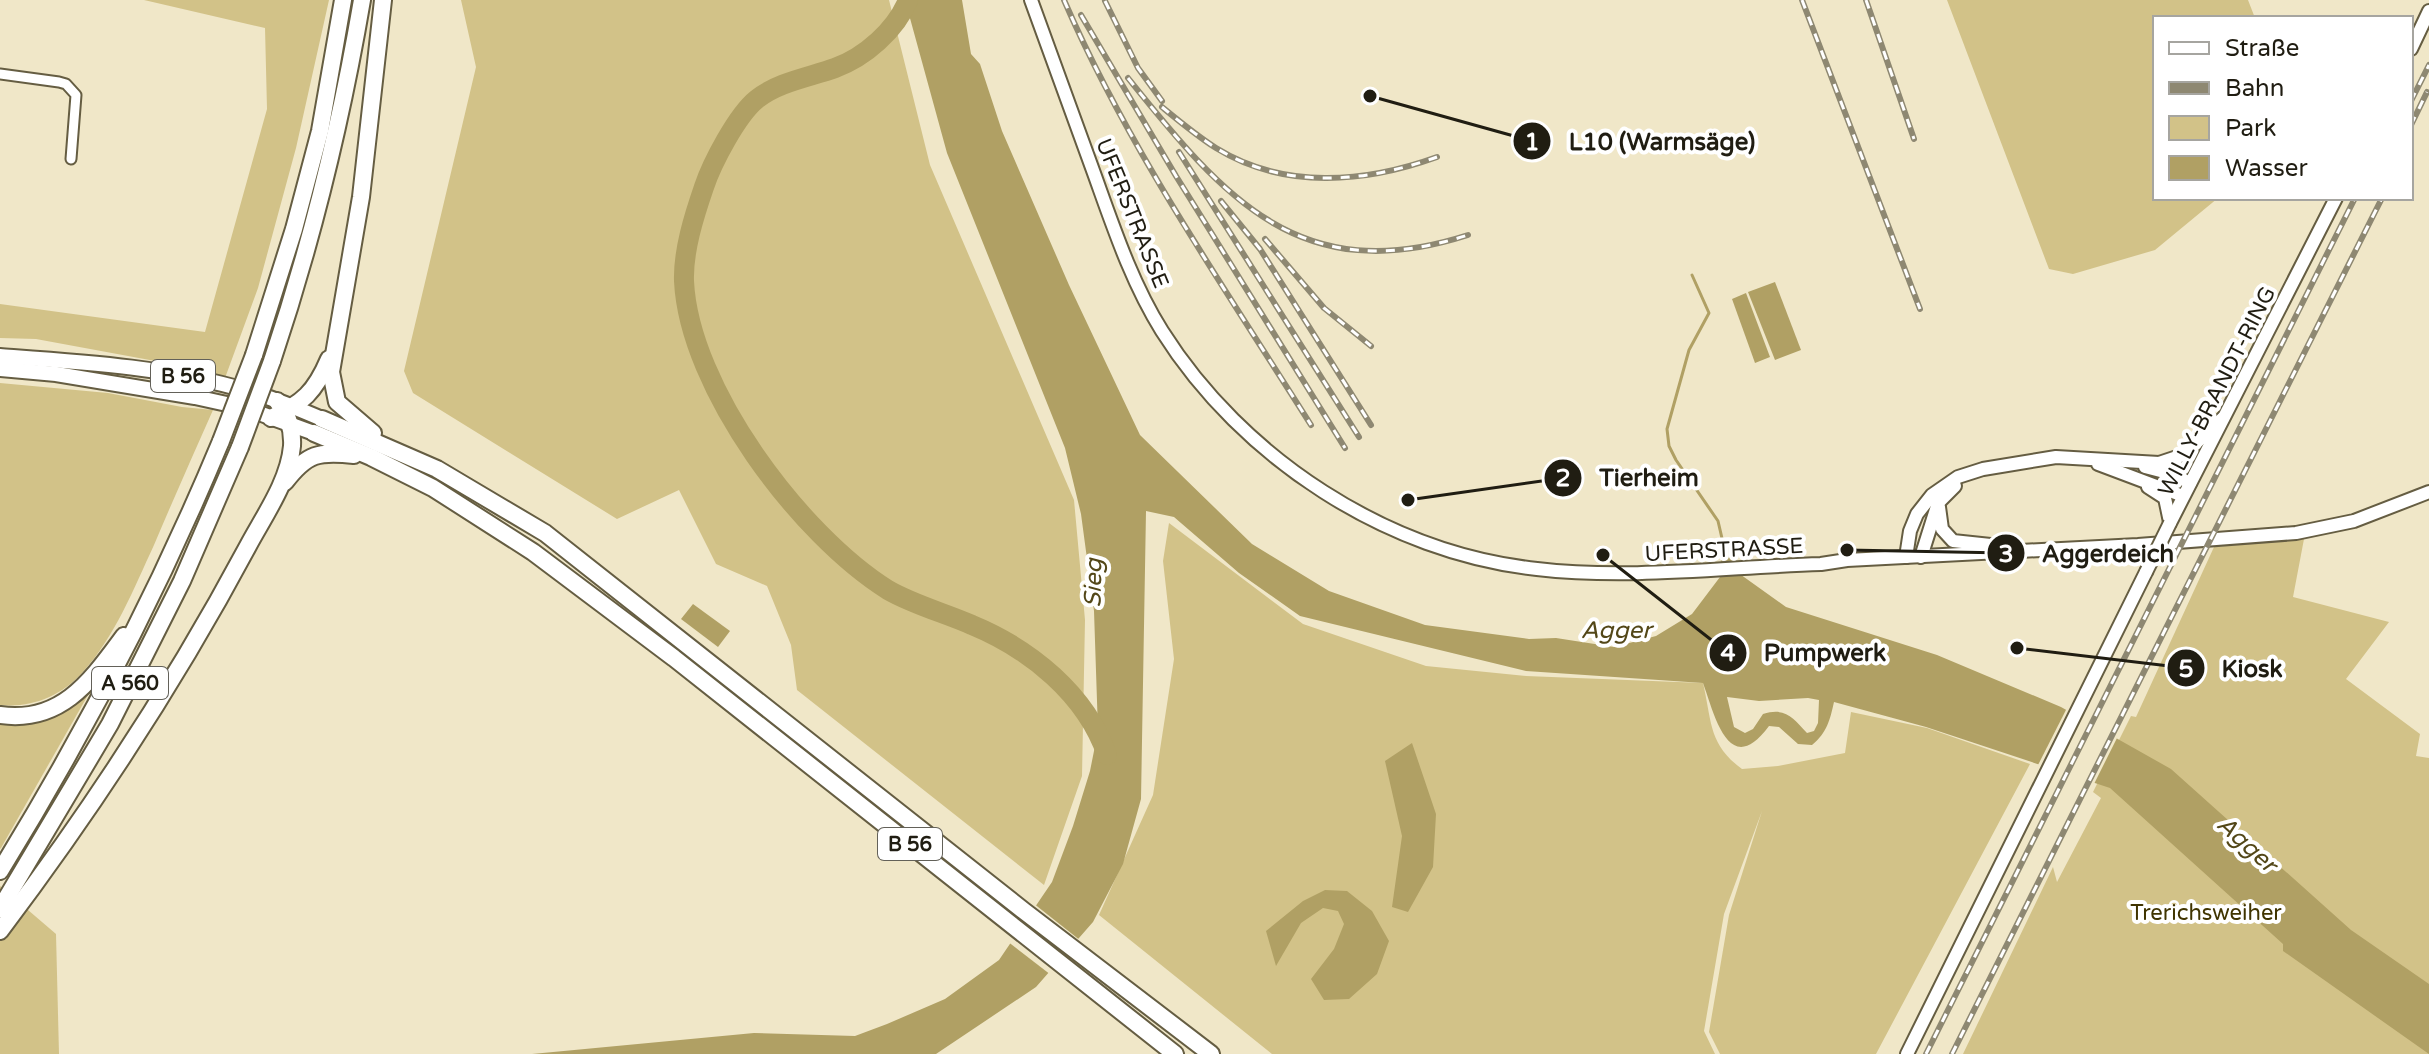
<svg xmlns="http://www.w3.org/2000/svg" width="2429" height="1054" font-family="'Varela Round',sans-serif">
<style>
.green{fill:#d2c288}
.water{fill:#b0a064;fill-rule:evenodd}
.pier{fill:#f0e7c8}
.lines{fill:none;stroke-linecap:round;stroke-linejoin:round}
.stream{stroke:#b0a064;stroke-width:3}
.river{stroke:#b0a064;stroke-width:20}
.street-casing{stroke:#655d42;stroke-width:13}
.secondary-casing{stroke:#655d42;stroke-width:16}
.primary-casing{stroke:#655d42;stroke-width:18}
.highway-casing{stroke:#655d42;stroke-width:20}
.street{stroke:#fff;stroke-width:9}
.secondary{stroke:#fff;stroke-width:12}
.primary{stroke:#fff;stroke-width:14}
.highway{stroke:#fff;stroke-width:16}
.rail-casing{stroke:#8e8872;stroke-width:6}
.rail{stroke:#fff;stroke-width:3;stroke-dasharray:9;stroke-linecap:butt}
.secondary-bridge-casing{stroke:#655d42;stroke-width:16;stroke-linecap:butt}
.highway-bridge-casing{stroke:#655d42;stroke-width:20;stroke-linecap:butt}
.secondary-bridge{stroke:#fff;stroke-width:12}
.highway-bridge{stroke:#fff;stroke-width:16}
.labels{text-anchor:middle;stroke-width:8;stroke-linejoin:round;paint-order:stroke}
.shield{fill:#fff;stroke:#636159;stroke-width:2}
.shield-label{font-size:20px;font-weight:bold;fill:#201d12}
.street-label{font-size:22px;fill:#201d12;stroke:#fff}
.park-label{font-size:22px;fill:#403400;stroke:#fff}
.water-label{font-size:24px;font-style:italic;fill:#534718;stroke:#fff}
.leader{fill:none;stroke:#201d12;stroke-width:3}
.callout-dot{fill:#201d12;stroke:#fff;stroke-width:3}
.mark-label{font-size:24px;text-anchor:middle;font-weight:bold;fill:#fff}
.callout-label{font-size:24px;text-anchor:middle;font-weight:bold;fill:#201d12;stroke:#fff;stroke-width:8;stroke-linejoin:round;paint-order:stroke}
</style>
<rect width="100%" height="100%" fill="#f0e7c8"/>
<g class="green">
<polygon points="144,0 329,0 296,148 258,288 225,378 166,363 36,339 0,338 0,304 205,332 267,109 265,28"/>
<polygon points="461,0 889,0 930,165 1074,500 1085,620 1082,776 1044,885 797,690 791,645 767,586 716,564 679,490 617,519 413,393 404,371 476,67"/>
<polygon points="1947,0 2248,0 2255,18 2155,18 2155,198 2218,198 2155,250 2073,274 2049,269"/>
<path d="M 0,383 L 108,393 L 182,407 L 213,410 C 193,455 173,500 154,545 C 134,588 115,637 82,673 C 61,696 32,708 0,705 Z"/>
<path d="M 1169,523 L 1303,624 L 1426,666 L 1526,676 L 1703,683 C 1712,721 1708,744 1742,769 L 1778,766 L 1845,753 L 1851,712 L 1927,728 L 2030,764 L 1876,1054 L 1720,1054 L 1709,1032 L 1729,915 L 1762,811 L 1724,914 L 1704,1031 L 1715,1054 L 1272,1054 L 1099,915 L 1153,795 L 1174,659 L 1163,561 Z"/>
<polygon points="2304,539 2293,597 2389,622 2346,679 2420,734 2416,756 2429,758 2429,1054 1963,1054 2053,867 2057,882 2101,798 2093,792 2131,716 2136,717 2214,547"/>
<polygon points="92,688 1,848 0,849 0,721"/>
<polygon points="0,886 56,934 59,1054 0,1054"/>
</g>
<g class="water">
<path d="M 905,0 L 962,0 L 971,54 L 980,64 L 1002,131 L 1069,285 L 1140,435 L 1252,544 L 1329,591 L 1425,625 L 1529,639 L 1556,638 L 1614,647 L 1656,636 L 1692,614 L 1720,577 L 1721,558 L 1732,556 L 1737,572 L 1786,607 L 1937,655 L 2061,707 L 2171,769 L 2351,930 L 2429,984 L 2429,1054 L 2283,951 L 2283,944 L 2110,788 L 1926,727 L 1834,702 C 1830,720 1827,733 1812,745 L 1798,744 L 1779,727 L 1769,726 C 1729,780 1715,716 1703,683 L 1526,671 L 1300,616 L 1239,573 L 1174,517 L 1146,511 L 1141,799 L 1123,864 L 1093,922 L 1036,987 L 936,1054 L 532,1054 L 754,1033 L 855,1036 L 887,1024 L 945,999 L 999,960 L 1052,882 L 1073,826 L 1090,771 L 1098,731 L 1094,611 L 1081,514 L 1065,448 L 947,153 ZM 1727,697 L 1759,701 L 1808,698 L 1819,700 L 1818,723 L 1814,731 L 1807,733 C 1793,718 1786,707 1763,714 L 1753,729 L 1745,733 L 1734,727 Z"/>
<polygon points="1775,282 1801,350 1775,360 1748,292"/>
<polygon points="1746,293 1770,357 1755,363 1732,299"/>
<polygon points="693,604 730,631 718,647 681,619"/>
<polygon points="1412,743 1436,814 1433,867 1408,912 1392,907 1402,836 1385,761"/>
<polygon points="1325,890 1347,891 1372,911 1389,941 1377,974 1349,999 1324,1000 1311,979 1334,949 1344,924 1338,911 1323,908 1301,923 1276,966 1266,931 1303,901"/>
</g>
<g class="pier">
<polygon points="2068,706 2118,736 2093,786 2037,767"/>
<polygon points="1033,903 1081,941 1051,975 1007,941"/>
</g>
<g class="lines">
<polyline class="stream" points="1692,275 1709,313 1689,350 1667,429 1669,446 1676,460 1718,521 1727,560"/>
<path class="river" d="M 908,0 C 896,30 865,57 835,68 C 810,77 778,82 757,99 C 737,115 712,163 704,187 C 694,216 683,251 684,281 C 689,388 800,535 888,590 C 914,605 945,613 972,625 C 1030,649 1086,694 1107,755"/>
<defs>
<polyline id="street" points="0,74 59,82 66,84 76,95 71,159"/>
<g id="secondary">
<path d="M 1031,0 C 1052,59 1074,117 1095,176 C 1114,229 1132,283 1162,331 C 1242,458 1387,553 1537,569 C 1631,580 1727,567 1821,564 L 1847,560 L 2138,545 L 2296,533 L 2354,521 L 2429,492"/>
<polyline points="2411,49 2429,11"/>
<polyline points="2098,464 2183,496"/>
<polyline points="2145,467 2172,474 2190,483"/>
<polyline points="2148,487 2165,498 2170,522"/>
<polyline points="1939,507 1942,529 1953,541 2000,546"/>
<polyline points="2170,523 2336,198"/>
<polyline points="1906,557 1910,531 1917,514 1932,495 1958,477 1983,469 2056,457 2159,463 2183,455 2223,418"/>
<polyline points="1921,557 1938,503 1955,486"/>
<polyline points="1907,1054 2146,572"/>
</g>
<g id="primary">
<path d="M 0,356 C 83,362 167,367 248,391 C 273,398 298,409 322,419"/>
<polyline points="0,369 56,374 195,397 245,408 314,433"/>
</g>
<g id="highway">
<polyline points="254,355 294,229 320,131 343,0"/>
<path d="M 272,361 C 312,242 341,123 362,0"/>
<path d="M 271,418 C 303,403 315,392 329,359"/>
<polyline points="322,419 437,469 545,533 1024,911 1211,1054"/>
<polyline points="314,433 371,457 433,488 533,552 674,658 1175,1054"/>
<polyline points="373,433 337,402 331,372 361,197 383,0"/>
<path d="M 285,482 C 307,453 319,451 354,455"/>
<path d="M 0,715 C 62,724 92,679 124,636"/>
<path d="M 0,871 C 85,733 159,590 221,441"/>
<polyline points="0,909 110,724 182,581 240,447"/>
<path d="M 0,931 C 92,809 176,681 248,546 C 264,516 289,481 292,446 C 293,428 288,414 277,401"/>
</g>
</defs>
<use href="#street" class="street-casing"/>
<use href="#secondary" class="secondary-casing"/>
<use href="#primary" class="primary-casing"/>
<use href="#highway" class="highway-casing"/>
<use href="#street" class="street"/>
<use href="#secondary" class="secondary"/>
<use href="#primary" class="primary"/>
<use href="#highway" class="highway"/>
<defs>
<g id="rail">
<path d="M 1064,0 C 1129,150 1224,287 1311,425"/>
<polyline points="1802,0 1920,309"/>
<polyline points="1866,0 1914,139"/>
<polyline points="1105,1 1138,68 1162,101"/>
<polyline points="1081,15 1176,176 1345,448"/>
<path d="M 1128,78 C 1224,198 1300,289 1468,235"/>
<polyline points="2411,101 2429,65"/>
<path d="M 1162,107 C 1179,121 1197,136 1216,148 C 1284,190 1365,183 1437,157"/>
<polyline points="2411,125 2427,92"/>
<polyline points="1179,152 1359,437"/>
<polyline points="1221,201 1260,249 1371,425"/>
<polyline points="1265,239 1324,308 1371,346"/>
<polyline points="1926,1054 2355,198"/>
<polyline points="1952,1054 2382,198"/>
</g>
</defs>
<use href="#rail" class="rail-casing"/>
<use href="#rail" class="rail"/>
<defs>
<polyline id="secondary-bridge" points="2146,572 2170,523"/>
<g id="highway-bridge">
<polyline points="221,441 254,355"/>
<polyline points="240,447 272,361"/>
</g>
</defs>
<use href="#secondary-bridge" class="secondary-bridge-casing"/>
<use href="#highway-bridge" class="highway-bridge-casing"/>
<use href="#secondary-bridge" class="secondary-bridge"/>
<use href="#highway-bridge" class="highway-bridge"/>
</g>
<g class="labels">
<g class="shield">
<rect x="151" y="360" width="64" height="32" rx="6"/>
<rect x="92" y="667" width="76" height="32" rx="6"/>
<rect x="878" y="828" width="64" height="32" rx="6"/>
</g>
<g class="shield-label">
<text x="183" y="383">B 56</text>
<text x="130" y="690">A 560</text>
<text x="910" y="851">B 56</text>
</g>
<g class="street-label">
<text transform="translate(1133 213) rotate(68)" y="8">UFERSTRASSE</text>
<text transform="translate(2216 391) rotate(-63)" y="8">WILLY-BRANDT-RING</text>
<text transform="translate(1724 549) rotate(-3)" y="8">UFERSTRASSE</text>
</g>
<g class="park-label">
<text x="2206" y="920">Trerichsweiher</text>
</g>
<g class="water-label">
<text transform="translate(1093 583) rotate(-89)" y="8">Sieg</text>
<text x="1616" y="638">Agger</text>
<text transform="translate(2247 844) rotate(42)" y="8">Agger</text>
</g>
</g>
<path class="leader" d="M1370 96L1532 141M1408 500L1563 478M1847 550L2006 553M1603 555L1728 653M2017 648L2186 668"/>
<g class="callout-dot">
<circle cx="1370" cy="96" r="8"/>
<circle cx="1408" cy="500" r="8"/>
<circle cx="1847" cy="550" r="8"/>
<circle cx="1603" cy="555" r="8"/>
<circle cx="2017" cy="648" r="8"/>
<circle cx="1532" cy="141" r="20"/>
<circle cx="1563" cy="478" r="20"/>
<circle cx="2006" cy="553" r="20"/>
<circle cx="1728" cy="653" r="20"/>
<circle cx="2186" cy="668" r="20"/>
</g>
<g class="mark-label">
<text x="1532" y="150">1</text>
<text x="1563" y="486">2</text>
<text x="2006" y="562">3</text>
<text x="1728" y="661">4</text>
<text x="2186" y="677">5</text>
</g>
<g class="callout-label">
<text x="1662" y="150">L10 (Warmsäge)</text>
<text x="1649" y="486">Tierheim</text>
<text x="2108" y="562">Aggerdeich</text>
<text x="1825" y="661">Pumpwerk</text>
<text x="2252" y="677">Kiosk</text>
</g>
<rect x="2153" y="16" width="260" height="184" fill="#ffffff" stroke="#a6a5a0" stroke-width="2"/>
<rect x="2169" y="42" width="40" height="12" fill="#ffffff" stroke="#a6a5a0" stroke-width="2"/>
<text x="2225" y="56" font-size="24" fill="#201d12">Straße</text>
<rect x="2169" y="82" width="40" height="12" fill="#8e8872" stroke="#a6a5a0" stroke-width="2"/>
<text x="2225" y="96" font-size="24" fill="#201d12">Bahn</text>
<rect x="2169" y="116" width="40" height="24" fill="#d2c288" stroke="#a6a5a0" stroke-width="2"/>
<text x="2225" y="136" font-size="24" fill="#201d12">Park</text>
<rect x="2169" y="156" width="40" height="24" fill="#b0a064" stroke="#a6a5a0" stroke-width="2"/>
<text x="2225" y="176" font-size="24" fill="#201d12">Wasser</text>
</svg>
